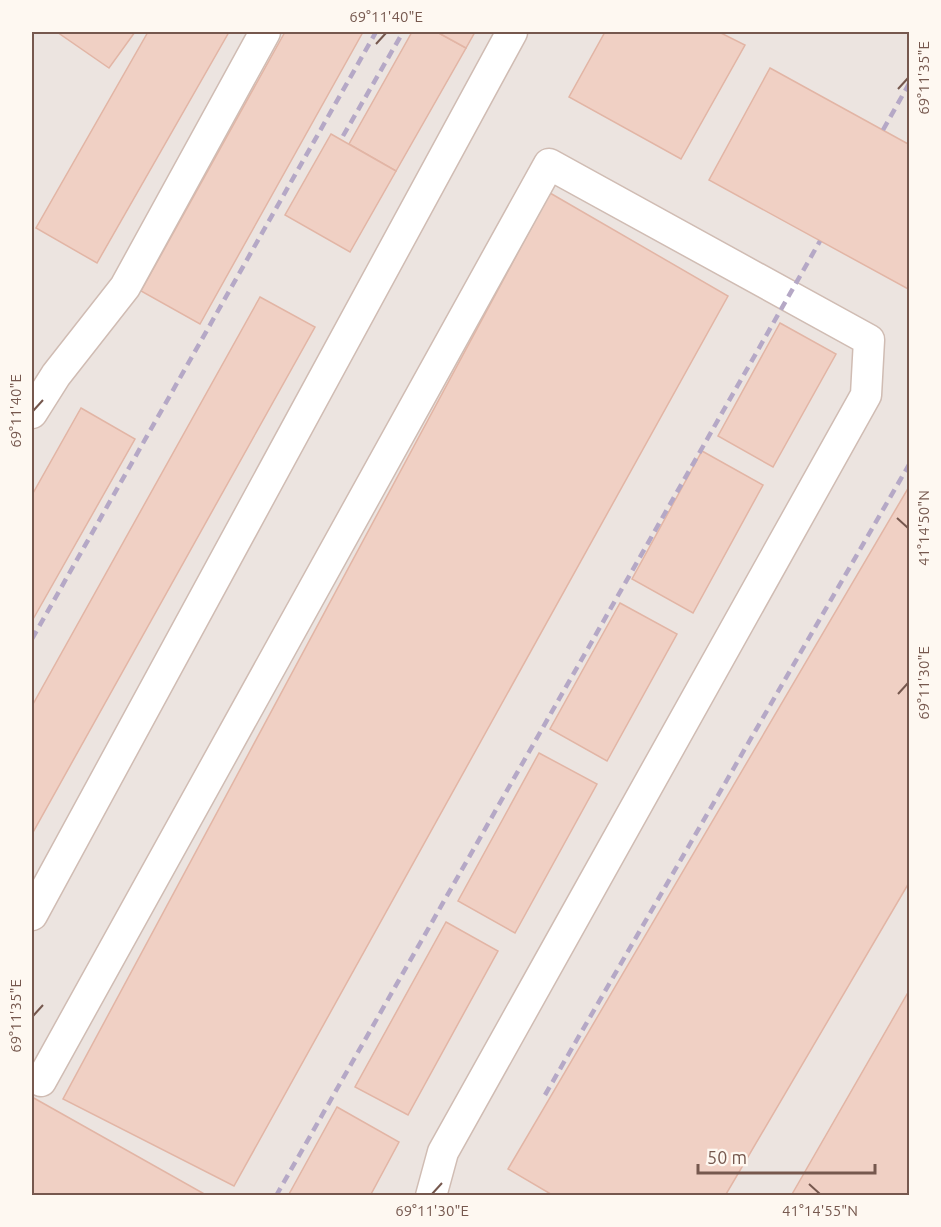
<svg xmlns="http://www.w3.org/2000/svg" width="941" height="1227" font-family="Ubuntu,sans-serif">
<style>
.industrial{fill:#ece4e0}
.building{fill:#f0d0c4;stroke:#e2b5a5;stroke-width:1.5}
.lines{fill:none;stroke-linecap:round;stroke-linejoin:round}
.minor-casing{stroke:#d0bcb3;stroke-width:33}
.minor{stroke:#fff;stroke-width:30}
.rail{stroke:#b5a8c6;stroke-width:4.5;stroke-dasharray:9 6;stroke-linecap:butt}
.ticks{fill:none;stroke:#76584e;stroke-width:2}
.neatline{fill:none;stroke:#76584e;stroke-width:2}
.ticks-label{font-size:15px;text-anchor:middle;fill:#76584e}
</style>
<rect width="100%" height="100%" fill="#fcf3eb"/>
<rect class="industrial" x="32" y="32" width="877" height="1163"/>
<g class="building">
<polygon points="57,32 135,32 109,68"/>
<polygon points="148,32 229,32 97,263 36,228"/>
<polygon points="285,32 363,32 200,324 141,291"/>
<polygon points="412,32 437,32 466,48 396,171 349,144"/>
<polygon points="437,32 475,32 466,48"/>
<polygon points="605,32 719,32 745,45 681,159 569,97"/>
<polygon points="770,68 910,145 910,290 709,180"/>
<polygon points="331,134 396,171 350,252 285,215"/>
<polygon points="550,193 728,296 234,1186 63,1099"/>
<polygon points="260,297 315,327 32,834 32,706"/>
<polygon points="780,323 836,354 773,467 718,436"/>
<polygon points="81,408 135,439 32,621 32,495"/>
<polygon points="702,451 763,485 693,613 632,579"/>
<polygon points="910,485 910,881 725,1196 554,1196 508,1169"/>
<polygon points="620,603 677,634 607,761 550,729"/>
<polygon points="539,753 597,784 515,933 458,901"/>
<polygon points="446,922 498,951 408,1115 355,1087"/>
<polygon points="910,989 910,1196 791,1196"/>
<polygon points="32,1097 208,1196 32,1196"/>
<polygon points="337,1107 399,1142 370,1196 288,1196"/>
</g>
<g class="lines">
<defs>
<g id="minor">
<polyline points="32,413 56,375 125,287 265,32"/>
<polyline points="32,915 512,32"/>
<polyline points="41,1081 549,164 869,340 866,395 443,1152 431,1196"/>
</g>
</defs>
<use href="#minor" class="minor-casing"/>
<use href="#minor" class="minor"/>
<g class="rail">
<polyline points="883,130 910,82"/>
<polyline points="343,136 403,32"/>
<polyline points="32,639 376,32"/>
<polyline points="545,1095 910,463"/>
<polyline points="276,1196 820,241"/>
</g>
</g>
<path class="ticks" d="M 376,44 L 386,33M 898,89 L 908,78M 33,411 L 43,400M 897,518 L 908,528M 898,694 L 908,683M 33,1016 L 43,1005M 809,1184 L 820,1194M 432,1194 L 442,1183"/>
<rect width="941" height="1227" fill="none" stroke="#fef8f1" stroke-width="66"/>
<path d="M698 1164v9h177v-9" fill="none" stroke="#76584e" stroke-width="3"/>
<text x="707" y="1164" font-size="18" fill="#76584e" stroke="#fef8f1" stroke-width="4.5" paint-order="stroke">50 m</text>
<rect x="33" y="33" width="875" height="1161" class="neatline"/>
<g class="ticks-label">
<text x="386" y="22">69°11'40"E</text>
<text transform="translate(924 78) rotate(-90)" y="5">69°11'35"E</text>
<text transform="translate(16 411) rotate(-90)" y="5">69°11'40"E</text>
<text transform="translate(924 528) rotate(-90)" y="5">41°14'50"N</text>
<text transform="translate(924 683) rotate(-90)" y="5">69°11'30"E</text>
<text transform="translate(16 1016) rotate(-90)" y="5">69°11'35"E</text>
<text x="432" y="1216">69°11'30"E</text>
<text x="820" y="1216">41°14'55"N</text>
</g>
</svg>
